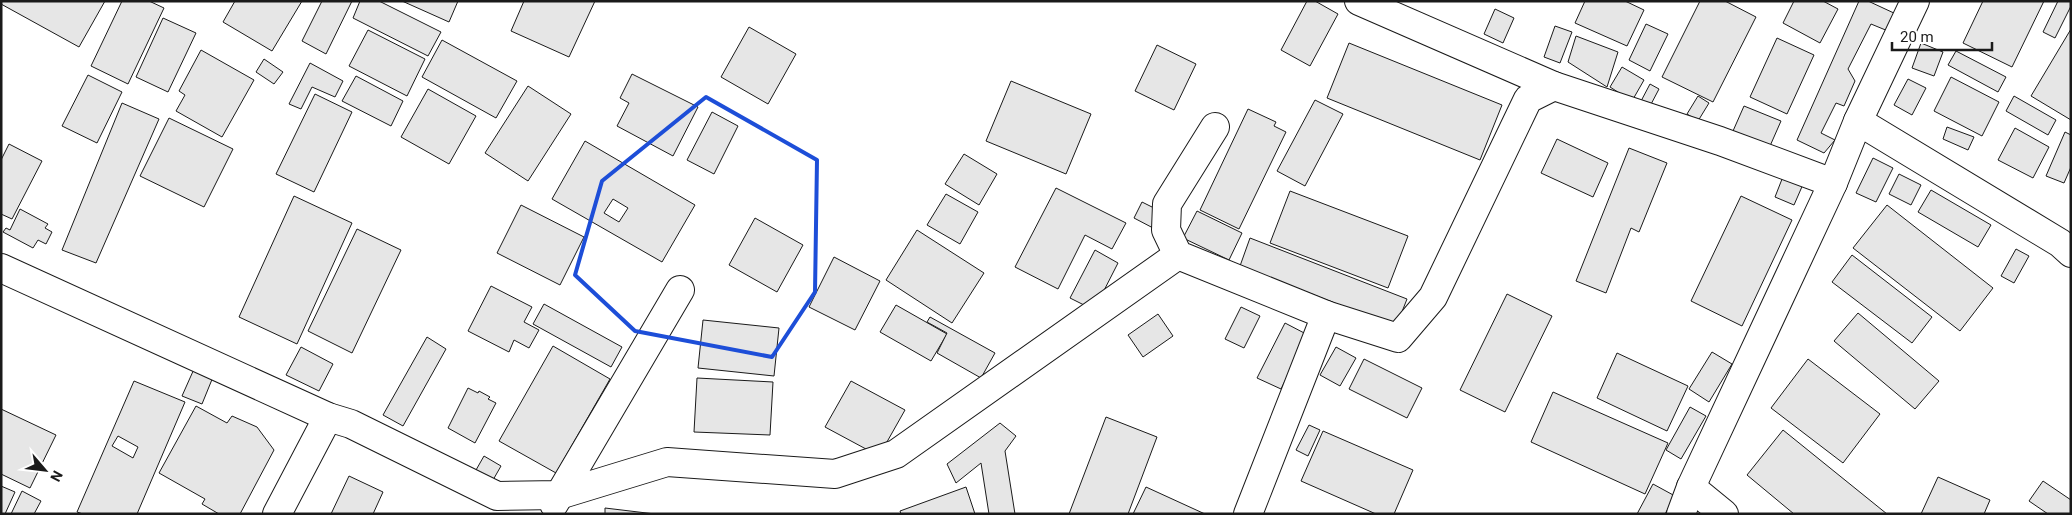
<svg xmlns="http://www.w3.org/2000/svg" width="2072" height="515" font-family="Roboto,sans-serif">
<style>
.building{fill:#e6e6e6;stroke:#1a1a1a;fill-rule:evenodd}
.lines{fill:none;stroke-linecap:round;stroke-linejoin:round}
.minor-casing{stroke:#1a1a1a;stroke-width:30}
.minor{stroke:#fff;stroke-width:28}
.marked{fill:none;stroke:#1d4ed8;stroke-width:4;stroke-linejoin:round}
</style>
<rect width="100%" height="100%" fill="#fff"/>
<g class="building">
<polygon points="1,1 105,1 79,47 1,4"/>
<polygon points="122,1 149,1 164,8 128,84 91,66"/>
<polygon points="235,1 302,1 272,51 223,22"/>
<polygon points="322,1 352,1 326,54 302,41"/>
<polygon points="360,1 379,1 441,32 428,56 353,18"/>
<polygon points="402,1 458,1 449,22"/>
<polygon points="524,1 595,1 569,57 511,31"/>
<polygon points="1307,1 1315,1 1338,14 1310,66 1281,50"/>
<polygon points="1585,1 1625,1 1644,10 1627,46 1575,23"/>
<polygon points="1700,1 1725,1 1756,17 1713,102 1662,77"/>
<polygon points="1794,1 1823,1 1838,9 1820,43 1783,23"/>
<polygon points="1859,1 1868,1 1896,14 1888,31 1871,24 1848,69 1855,81 1844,106 1836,103 1821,133 1835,140 1824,153 1797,140"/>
<polygon points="1983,1 2044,1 2012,67 1963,43"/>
<polygon points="2058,1 2071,1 2071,6 2055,38 2043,32"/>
<polygon points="1495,9 1514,18 1503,43 1484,34"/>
<polygon points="163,18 196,33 168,92 136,77"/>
<polygon points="1646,24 1668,34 1650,71 1629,60"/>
<polygon points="1555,26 1572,32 1560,63 1544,57"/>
<polygon points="749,27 796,54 768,104 721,77"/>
<polygon points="2071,29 2071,120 2031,96"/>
<polygon points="368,30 425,59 407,96 349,66"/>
<polygon points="1576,36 1618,52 1607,87 1568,62"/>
<polygon points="1777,38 1814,55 1787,114 1750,97"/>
<polygon points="442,40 517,81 496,118 422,77"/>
<polygon points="1349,43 1502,105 1480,160 1327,98"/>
<polygon points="1921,43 1943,52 1934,76 1912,68"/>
<polygon points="1157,45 1196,64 1174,110 1135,91"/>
<polygon points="201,50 254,80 222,137 176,111 185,95 179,91"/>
<polygon points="1956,51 2006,77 1998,92 1948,65"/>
<polygon points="264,59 283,72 274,84 256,72"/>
<polygon points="310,63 343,81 335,97 312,87 301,109 289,104"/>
<polygon points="1622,67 1644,80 1632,101 1610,87"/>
<polygon points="632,74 698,107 673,156 617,126 629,103 620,98"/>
<polygon points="88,75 122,92 97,143 62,126"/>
<polygon points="356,76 403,101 391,126 342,101"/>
<polygon points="1951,77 1999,102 1982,136 1934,111"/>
<polygon points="1908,79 1926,88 1912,115 1894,105"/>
<polygon points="1011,81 1091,114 1066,174 986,141"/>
<polygon points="1650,84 1659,89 1649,108 1640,103"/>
<polygon points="528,86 571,114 528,181 485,153"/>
<polygon points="428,89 476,116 449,164 401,137"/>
<polygon points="315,94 352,112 314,192 276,174"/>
<polygon points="1698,96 1709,103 1698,121 1687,114"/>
<polygon points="2014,96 2056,120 2048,135 2006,111"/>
<polygon points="1315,100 1343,114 1305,186 1277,171"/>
<polygon points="122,103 159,119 96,263 62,250"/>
<polygon points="1744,106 1781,121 1770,146 1733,131"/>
<polygon points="1248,109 1276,122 1274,126 1286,132 1239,229 1200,210"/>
<polygon points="712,112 738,126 714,174 687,160"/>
<polygon points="169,118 233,149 204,207 140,176"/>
<polygon points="1947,127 1974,137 1968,150 1943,139"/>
<polygon points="2015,128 2049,147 2033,178 1998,160"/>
<polygon points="2065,132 2071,135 2071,167 2064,183 2046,176"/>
<polygon points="1557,139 1608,163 1593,197 1541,173"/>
<path d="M 585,141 L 695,205 L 662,262 L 552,199 ZM 613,199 L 628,208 L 619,222 L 604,213 Z"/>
<polygon points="9,144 42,161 12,219 1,214 1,160"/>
<polygon points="1629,148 1667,163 1639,232 1631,228 1606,293 1576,281"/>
<polygon points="964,154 997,174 979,205 945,184"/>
<polygon points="1873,158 1893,168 1876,202 1856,193"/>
<polygon points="1784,174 1804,182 1794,205 1775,197"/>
<polygon points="1899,174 1921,185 1911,205 1889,194"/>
<polygon points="1056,188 1126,223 1112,249 1085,235 1058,289 1015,267"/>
<polygon points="1931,190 1991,225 1978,247 1918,212"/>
<polygon points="1290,191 1408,236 1388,288 1270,243"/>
<polygon points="946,194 978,212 960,244 927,225"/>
<polygon points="294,196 352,223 297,344 239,317"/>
<polygon points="1741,196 1792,220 1742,326 1691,301"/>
<polygon points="1142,202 1164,213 1155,229 1134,218"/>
<polygon points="521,205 584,237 560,285 497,253"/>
<polygon points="1887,205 1993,288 1960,331 1853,248"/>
<polygon points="20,209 48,224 45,228 52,232 46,244 38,240 33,248 3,232 6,228 10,230"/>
<polygon points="1197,211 1242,233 1229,260 1183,238"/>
<polygon points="755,218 803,245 777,292 729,265"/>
<polygon points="357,229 401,250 352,353 308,331"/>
<polygon points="917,230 984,273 952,323 886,280"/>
<polygon points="1250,238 1407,299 1396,327 1240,266"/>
<polygon points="2016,249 2029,256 2014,283 2001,276"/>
<polygon points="1095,250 1118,263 1094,310 1070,298"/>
<polygon points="1852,255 1932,317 1912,343 1832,282"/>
<polygon points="834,257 880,281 855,330 809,307"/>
<polygon points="491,286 532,307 524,322 539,330 529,348 514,340 509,352 468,331"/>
<polygon points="1507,294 1552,316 1505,412 1460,390"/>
<polygon points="544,304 622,347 611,367 533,324"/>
<polygon points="896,305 947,334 931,361 880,332"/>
<polygon points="1241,307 1260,316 1244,348 1225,339"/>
<polygon points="1858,313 1939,381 1915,409 1834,341"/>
<polygon points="1158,314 1173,336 1143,357 1128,335"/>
<polygon points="930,317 995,353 981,378 937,353 947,333 927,322"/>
<polygon points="703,320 779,328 774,376 698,368"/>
<polygon points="1285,323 1308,335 1281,389 1257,378"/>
<polygon points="427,337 446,349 403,426 383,415"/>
<polygon points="553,346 610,379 556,473 499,441"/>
<polygon points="301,347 333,364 319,391 286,375"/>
<polygon points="1336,347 1356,358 1340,386 1320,375"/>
<polygon points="1712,352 1732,364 1709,402 1689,389"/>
<polygon points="1617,353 1688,386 1667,431 1597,398"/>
<polygon points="1364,359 1422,388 1407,418 1349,389"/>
<polygon points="1808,359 1880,414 1843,463 1771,408"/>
<polygon points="194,369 213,377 202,404 182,396"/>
<polygon points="697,378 773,382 770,435 694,432"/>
<path d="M 134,381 L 185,402 L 137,514 L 83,514 L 77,512 ZM 118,436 L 138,447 L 133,458 L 112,446 Z"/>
<polygon points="851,381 905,410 879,456 825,427"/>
<polygon points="468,388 478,393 479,391 490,397 488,399 496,403 475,443 448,428"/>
<polygon points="1553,392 1668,443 1645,494 1531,442"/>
<polygon points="196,406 227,423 232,416 257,427 274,450 240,514 219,514 202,504 205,499 159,473"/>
<polygon points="1690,407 1706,416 1681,459 1666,450"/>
<polygon points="1,409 56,435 30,488 1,474"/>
<polygon points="1106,417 1157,437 1128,514 1069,514"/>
<polygon points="1000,423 1016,436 1005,451 1015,514 989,514 981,463 956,483 947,464"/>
<polygon points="1309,425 1320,430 1308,456 1296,450"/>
<polygon points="1783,430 1887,514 1794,514 1747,475"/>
<polygon points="1323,431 1413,470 1394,514 1376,514 1301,481"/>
<polygon points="484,456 501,466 493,480 476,470"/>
<polygon points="349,476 383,492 373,514 331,514"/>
<polygon points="1938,477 1990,500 1984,514 1921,514"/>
<polygon points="2043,481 2071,500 2071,514 2048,514 2029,501"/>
<polygon points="1653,484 1675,496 1665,514 1637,514"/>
<polygon points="1,486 15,492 5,514 1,514"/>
<polygon points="966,487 975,514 901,514 900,511"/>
<polygon points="1146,487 1205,514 1133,514"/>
<polygon points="22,491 41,501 34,514 11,514"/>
<polygon points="605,508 655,514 605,514"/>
</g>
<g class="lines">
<defs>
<g id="minor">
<polyline points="1359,1 1554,86 1720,141 1833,183"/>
<polyline points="1858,121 2060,243 2071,253"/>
<polyline points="1215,127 1167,204 1166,230 1178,255 1326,315 1398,338 1433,297 1528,99 1554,86"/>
<polyline points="1,268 328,417 351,424 497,496 559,495 667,462 835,474 896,454 1178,255"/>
<polyline points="1691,487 1724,514"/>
<polyline points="554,504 680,290"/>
<polyline points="277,514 328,417"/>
<polyline points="1248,514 1326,315"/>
<polyline points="1681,514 1691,487 1833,183 1858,121 1915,1"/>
</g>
</defs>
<use href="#minor" class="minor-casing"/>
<use href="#minor" class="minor"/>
</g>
<path class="marked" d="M 706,97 L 817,160 L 815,292 L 772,357 L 635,331 L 575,275 L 602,181 Z"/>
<rect width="2072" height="515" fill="none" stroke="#1a1a1a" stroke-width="5"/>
<g transform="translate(45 470) rotate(118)" stroke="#ffffff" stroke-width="4" paint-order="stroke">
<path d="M0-4L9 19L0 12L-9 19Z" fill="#1a1a1a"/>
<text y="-8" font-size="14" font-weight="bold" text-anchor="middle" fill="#1a1a1a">N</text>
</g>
<path d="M1892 42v8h100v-8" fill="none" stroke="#1a1a1a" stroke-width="2.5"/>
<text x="1900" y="42" font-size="15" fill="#1a1a1a" stroke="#ffffff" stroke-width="4" paint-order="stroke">20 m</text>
</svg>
